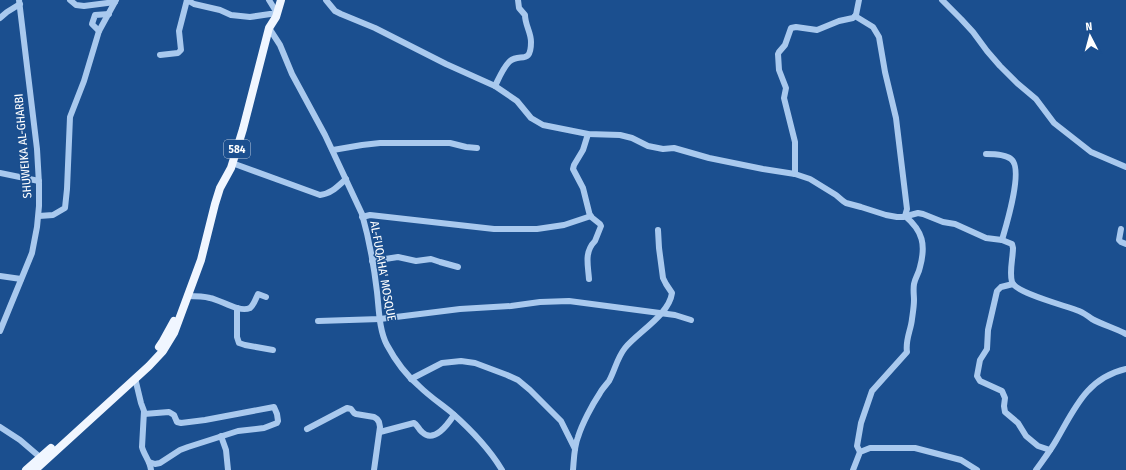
<svg xmlns="http://www.w3.org/2000/svg" width="1126" height="470" font-family="'Fira Sans Condensed',sans-serif">
<style>
.lines{fill:none;stroke-linecap:round;stroke-linejoin:round}
.minor{stroke:#a9c9ee;stroke-width:6}
.major{stroke:#f0f6ff;stroke-width:8}
.labels{text-anchor:middle;stroke-width:3;stroke-linejoin:round;paint-order:stroke}
.shield{fill:#1b4f8f;stroke:#bbcadd;stroke-width:1}
.shield-label{font-size:11px;font-weight:bold;fill:#fff}
.street-label{font-size:12px;fill:#fff;stroke:#1b4f8f}
</style>
<rect width="100%" height="100%" fill="#1b4f8f"/>
<g class="lines">
<g class="minor">
<polyline points="70,0 76,5 84,6 115,2"/>
<polyline points="187,0 194,4 220,10 231,15 250,17 277,13 269,0"/>
<path d="M 326,0 L 335,11 L 341,14 L 375,28 L 446,64 L 495,86 L 517,101 L 531,118 L 543,125 L 588,134 L 620,135 L 632,138 L 648,146 L 663,149 L 674,148 L 709,158 L 763,169 L 795,174 L 810,179 L 836,195 L 843,201 L 846,203 L 861,207 L 886,215 L 897,217 L 903,217 L 918,213 L 923,214 L 943,222 L 955,224 L 986,238 L 1002,240 L 1012,244 L 1013,248 C 1013,258 1009,272 1012,282 C 1015,293 1067,306 1079,311 C 1084,313 1088,316 1092,319 C 1103,325 1115,328 1126,334"/>
<polyline points="942,0 961,19 973,32 987,51 1000,66 1017,83 1036,99 1054,123 1091,152 1126,167"/>
<path d="M 855,16 L 873,27 L 879,37 L 885,72 L 896,118 L 907,209 L 905,216 C 923,231 926,245 920,267 C 919,273 915,278 914,284 C 913,290 914,295 914,300 C 914,306 913,312 912,319 C 911,330 905,340 907,352 L 872,391 L 861,423 L 857,446 L 860,452"/>
<polyline points="0,18 7,12 20,4"/>
<path d="M 269,28 L 280,45 L 292,74 L 325,135 L 362,214 C 369,239 374,266 377,292 C 379,309 379,330 387,345 C 395,360 406,375 419,386 C 429,396 441,404 452,413 C 469,428 490,450 502,470"/>
<polyline points="99,31 92,24 95,15 109,14"/>
<polyline points="160,55 178,53 181,50 179,31 187,0"/>
<path d="M 495,86 C 499,78 503,68 509,62 C 519,52 531,66 531,42 C 531,32 525,25 525,15 L 519,8 L 518,0"/>
<path d="M 588,134 L 583,150 L 574,165 L 573,169 L 583,188 L 590,216 L 600,224 L 601,226 L 595,241 C 584,252 588,265 589,279"/>
<polyline points="333,150 362,145 380,143 450,143 466,147 477,148"/>
<path d="M 986,154 C 993,154 1005,154 1011,159 C 1024,168 1006,226 1002,240"/>
<path d="M 232,163 L 320,195 C 331,194 338,186 346,179"/>
<polyline points="0,173 39,181"/>
<polyline points="795,174 795,142 784,98 786,88 779,70 778,54 779,52 785,45 791,28 796,27 817,30 839,21 853,18 856,15 859,0"/>
<polyline points="39,216 53,215 65,208 67,189 70,117 84,81 99,31 116,0"/>
<polyline points="362,217 370,215 494,229 537,229 564,225 591,216"/>
<polyline points="1121,229 1119,240 1121,242 1126,244"/>
<polyline points="372,261 398,257 416,261 431,259 440,262 458,267"/>
<polyline points="0,276 21,279"/>
<polyline points="1013,284 1001,287 997,291 988,330 987,349 980,360 977,376 980,381 1002,391 1005,398 1004,406 1005,412 1018,423 1026,436 1038,446 1050,450"/>
<path d="M 187,296 C 195,296 203,296 210,298 C 221,300 239,313 250,308 C 254,305 256,298 258,294 L 266,297"/>
<polyline points="237,308 237,337 239,343 245,345 273,350"/>
<polyline points="318,321 380,319 460,309 511,306 540,302 569,301 675,315 691,320"/>
<polyline points="0,331 32,253 37,227 39,206 39,184 37,149 19,0"/>
<path d="M 135,378 L 141,403 L 144,411 L 142,447 C 144,455 150,461 151,470"/>
<polyline points="411,379 442,363 461,361 475,363 507,375 518,380 530,390 561,421 575,449"/>
<polyline points="144,414 169,412 174,415 177,422 181,423 205,420 274,407 277,414 278,421 277,423 264,428 238,431 188,447 180,450 160,463 155,464 149,462"/>
<polyline points="0,427 20,440 41,458"/>
<polyline points="307,429 347,408 351,409 354,413 356,414 374,417 377,419 379,422 380,427 374,470"/>
<path d="M 380,432 L 414,423 C 418,425 418,429 422,432 C 434,444 448,424 454,415"/>
<polyline points="221,436 226,450 228,470"/>
<path d="M 573,470 C 574,459 574,447 578,437 C 582,424 592,405 600,393 C 602,389 606,385 609,381 C 615,370 617,358 625,348 C 638,332 669,315 672,293 L 666,284 L 663,278 L 659,248 L 658,230"/>
<polyline points="853,470 860,452 870,448 915,448 961,460 977,470"/>
<path d="M 1036,470 C 1043,460 1051,450 1057,439 C 1075,408 1087,378 1126,369"/>
</g>
<g class="major">
<polyline points="159,347 163,341 174,321"/>
<polyline points="26,470 51,448"/>
<polyline points="35,470 149,366 163,351 174,333 201,260 215,204 220,188 231,168 243,129 269,28 276,17 281,0"/>
</g>
</g>
<g class="labels">
<rect class="shield" x="224" y="140" width="26" height="18" rx="3"/>
<g class="shield-label">
<text x="237" y="153">584</text>
</g>
<g class="street-label">
<text transform="translate(23 146) rotate(-95)" y="4">SHUWEIKA AL-GHARBI</text>
<text transform="translate(383 271) rotate(80)" y="4">AL-FUQAHA' MOSQUE</text>
</g>
</g>
<g transform="translate(1090 36) rotate(354)" stroke="#1b4f8f" stroke-width="3" paint-order="stroke">
<path d="M0-3L7 15L0 10L-7 15Z" fill="#ffffff"/>
<text y="-6" font-size="11" font-weight="bold" text-anchor="middle" fill="#ffffff">N</text>
</g>
</svg>
